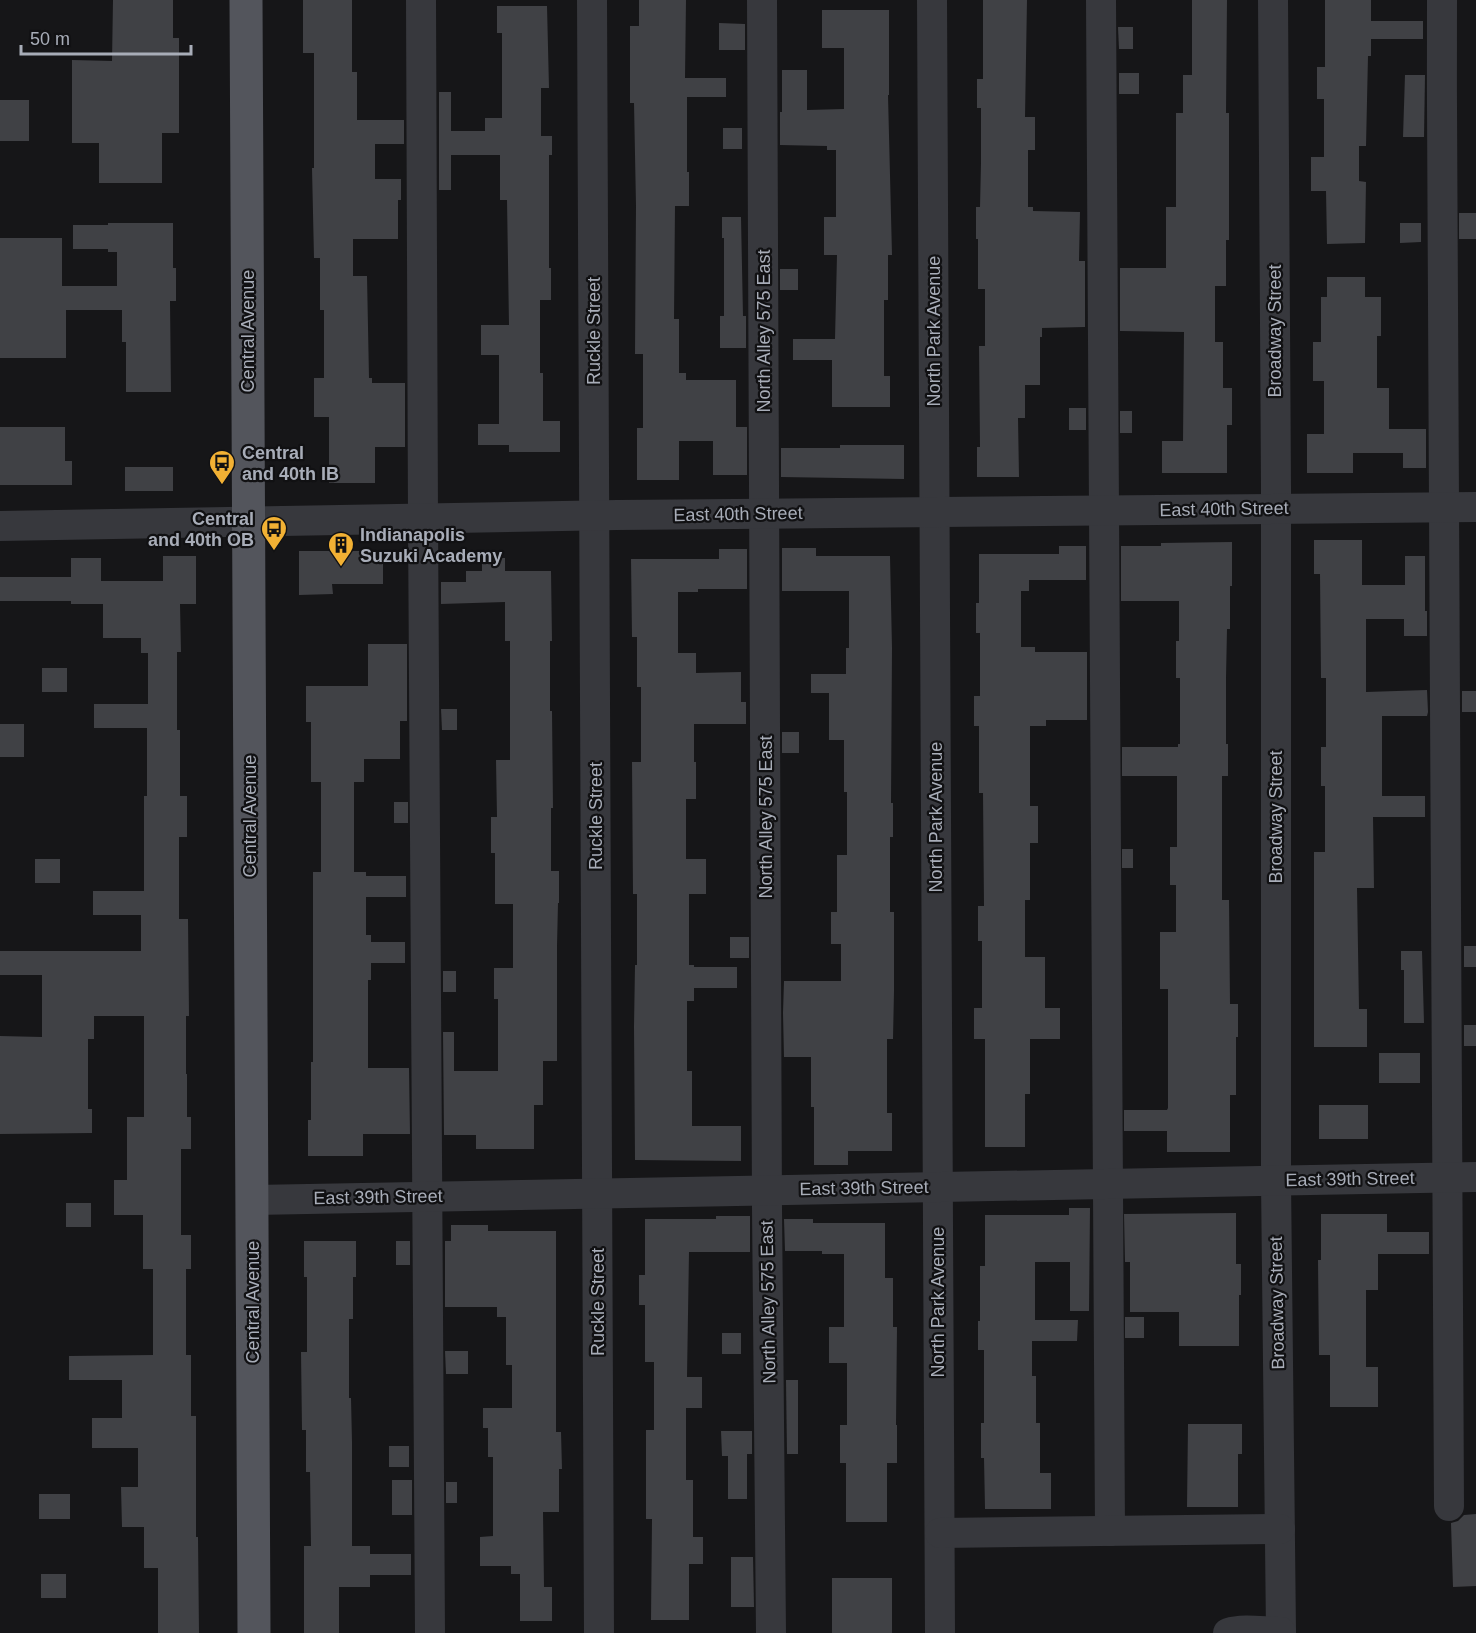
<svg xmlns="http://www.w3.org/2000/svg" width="1476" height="1633" font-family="Helvetica,sans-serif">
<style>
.building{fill:#404145}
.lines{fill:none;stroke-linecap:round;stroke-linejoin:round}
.minor{stroke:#37383d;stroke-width:30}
.major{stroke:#53555c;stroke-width:33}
.labels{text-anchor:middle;stroke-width:4.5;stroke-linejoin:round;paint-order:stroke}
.street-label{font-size:18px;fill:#a8adb8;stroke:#111113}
.poi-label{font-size:18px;font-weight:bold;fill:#a8adb8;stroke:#111113;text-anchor:start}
</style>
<rect width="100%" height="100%" fill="#161618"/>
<g class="building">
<polygon points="113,0 173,0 173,38 179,38 179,133 162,133 162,183 99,183 99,143 72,143 72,60 112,61"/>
<polygon points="303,0 352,0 352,72 357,72 357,120 404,120 404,144 375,144 375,179 401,179 401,200 398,200 398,239 353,239 353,276 367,276 369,378 372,378 372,383 405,383 405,447 375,447 375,483 329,483 329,417 314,417 314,378 324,378 324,310 320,310 320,258 314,258 312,168 314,168 314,53 303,53"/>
<polygon points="639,0 686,0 685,78 726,78 726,97 687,97 687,172 689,172 689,206 675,206 674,319 679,319 679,373 686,373 686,380 736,380 736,427 747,427 747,475 713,475 713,441 679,441 679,480 637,480 637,428 643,428 643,354 635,354 636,206 634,103 630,103 630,26 639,26"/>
<polygon points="983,0 1027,0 1025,117 1035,117 1035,150 1028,150 1028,207 1033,207 1033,211 1080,212 1079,261 1085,261 1085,327 1042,328 1042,337 1040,337 1040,385 1025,385 1025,418 1018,418 1019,477 977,477 977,447 980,447 979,346 985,346 985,289 978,289 978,239 976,239 976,207 980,207 981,163 981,108 977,108 977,79 983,79"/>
<polygon points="1192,0 1227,0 1226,113 1229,113 1229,240 1226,240 1226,286 1215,286 1215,342 1223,342 1223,388 1232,388 1232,425 1227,425 1227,473 1162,473 1162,441 1183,441 1184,332 1120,331 1120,268 1166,268 1166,207 1176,207 1176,113 1183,113 1183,75 1192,75"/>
<polygon points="1325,0 1371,0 1371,21 1423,21 1423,39 1371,39 1371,56 1368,56 1366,146 1359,146 1359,181 1366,182 1365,243 1327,244 1326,191 1311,191 1311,157 1324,157 1324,99 1317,99 1317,67 1325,67"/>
<polygon points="497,6 547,6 549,88 541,88 541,136 552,136 552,155 549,155 549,268 551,268 551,300 540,300 540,373 543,373 543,421 560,421 560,452 509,452 509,445 478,445 478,424 499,424 499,355 481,355 481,325 509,325 507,200 500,200 500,155 451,155 451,190 439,190 439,92 451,92 451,131 485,131 485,118 502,118 502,33 497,33"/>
<polygon points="822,10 889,10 889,95 888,95 892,255 888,255 888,300 884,300 884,376 890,376 890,407 832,407 832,360 793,360 793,339 835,339 837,255 824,255 824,217 836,217 836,150 827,150 827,146 780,145 780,112 782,112 782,70 807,70 807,110 844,109 844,48 822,48"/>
<polygon points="719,23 745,24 745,50 719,50"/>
<polygon points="1118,27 1133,27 1133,49 1119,49"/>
<rect x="1119" y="73" width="20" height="21"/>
<polygon points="1405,75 1425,75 1424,137 1403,137"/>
<rect x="0" y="100" width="29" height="41"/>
<rect x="723" y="128" width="19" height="21"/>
<rect x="1459" y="213" width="17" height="26"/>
<polygon points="722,217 741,217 743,316 746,316 746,348 720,348 720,316 724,316 724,238 722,238"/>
<polygon points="108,223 173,223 173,268 176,268 176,301 170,301 171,392 126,392 126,342 122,342 122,310 66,310 66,358 0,358 0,238 62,238 62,286 117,286 117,252 108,252 108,249 73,249 73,225 108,225"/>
<polygon points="1400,223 1421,223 1421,242 1400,243"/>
<rect x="780" y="269" width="18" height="21"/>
<polygon points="1327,277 1365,277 1365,297 1381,297 1381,336 1377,336 1377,388 1389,388 1389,429 1426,429 1426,468 1403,468 1403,453 1353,453 1353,473 1307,473 1307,434 1324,434 1324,381 1313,381 1313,342 1321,342 1321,297 1327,297"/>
<rect x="1069" y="408" width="17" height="22"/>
<rect x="1120" y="411" width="12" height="22"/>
<polygon points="0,427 65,427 65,461 72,461 72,485 0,485"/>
<polygon points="840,445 904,445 904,479 781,477 781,448 840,448"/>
<rect x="125" y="467" width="48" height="24"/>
<polygon points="1314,540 1362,540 1362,585 1405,585 1405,556 1425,556 1425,611 1427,611 1427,636 1404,636 1404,619 1366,619 1366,692 1427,690 1428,712 1427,716 1382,716 1382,796 1425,796 1425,817 1373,817 1374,888 1357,888 1359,1009 1367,1009 1367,1047 1314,1047 1314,852 1325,852 1325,786 1321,786 1321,747 1326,747 1326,678 1321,678 1320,574 1314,574"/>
<polygon points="1232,542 1232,586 1230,586 1230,629 1227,629 1226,678 1226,744 1228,744 1228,776 1222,776 1222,900 1229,900 1230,1004 1238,1004 1238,1037 1236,1037 1236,1095 1230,1095 1230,1152 1167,1152 1167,1131 1124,1131 1124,1110 1167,1110 1168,1108 1168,989 1160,989 1160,932 1176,932 1176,885 1170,885 1170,847 1177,847 1177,776 1122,776 1122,747 1178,747 1178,744 1180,744 1180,678 1176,678 1176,641 1179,641 1179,601 1121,601 1121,546 1161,546 1161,543"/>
<polygon points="1059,546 1086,546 1086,580 1029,580 1029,591 1021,591 1021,647 1035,647 1035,652 1087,652 1087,720 1046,720 1046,726 1030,726 1030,806 1038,806 1038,843 1030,843 1030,900 1025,900 1025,957 1045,957 1045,1008 1060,1008 1060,1039 1030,1039 1030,1094 1025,1094 1025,1147 985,1147 985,1039 974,1039 974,1008 982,1008 982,941 978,941 978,906 984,906 983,793 979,793 979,726 974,726 974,696 980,696 980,633 976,633 976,603 979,603 979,554 1059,554"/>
<polygon points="782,548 816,548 816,556 890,556 892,648 891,803 893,803 893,837 890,837 890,912 894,912 894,991 893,1039 887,1039 887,1113 892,1113 892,1151 848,1151 848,1165 814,1165 814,1107 811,1107 811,1057 784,1057 783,1013 784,981 841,981 841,944 831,944 831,912 837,912 837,855 847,855 847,792 844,792 844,740 829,740 829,693 811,693 811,674 846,674 846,648 849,648 849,591 782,591"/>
<polygon points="719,549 747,549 747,589 698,589 698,592 678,592 678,653 696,653 696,673 741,672 741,702 746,702 746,724 694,724 694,762 696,762 696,799 686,799 686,859 706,859 706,894 689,894 689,965 694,965 694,967 737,967 737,988 694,988 694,1001 687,1001 687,1071 692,1071 692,1126 741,1126 741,1161 635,1160 634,1027 635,965 637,965 637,894 633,894 632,762 641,762 641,687 637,687 637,637 632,637 631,559 719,559"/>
<polygon points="299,551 383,551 383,584 332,584 333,594 299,595"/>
<polygon points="163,556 196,556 196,604 180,604 181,652 177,652 177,730 180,730 180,796 187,796 187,837 179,837 179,919 188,919 189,1016 186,1016 186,1074 187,1074 187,1117 191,1117 191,1149 181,1149 181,1235 191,1235 191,1269 186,1269 186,1355 191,1355 191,1416 196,1416 196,1537 198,1537 199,1633 158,1633 158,1568 144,1568 144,1527 122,1527 121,1487 138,1487 138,1448 92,1448 92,1418 122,1418 122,1380 69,1380 69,1356 153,1355 153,1269 143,1269 143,1215 114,1215 114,1180 127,1180 127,1117 144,1117 144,1016 94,1016 94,1039 88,1039 88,1109 92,1109 92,1133 0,1134 0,1036 42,1037 42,975 0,975 0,951 141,951 141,915 93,915 93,891 144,891 144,796 147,796 147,728 94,728 94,704 148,704 148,653 141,653 141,638 103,638 103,604 71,604 71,601 0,601 0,577 71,577 71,558 101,558 101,581 163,581"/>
<polygon points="482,558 505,558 505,571 551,571 552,641 550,641 550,711 552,711 553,808 551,808 551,871 559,871 559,903 558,903 557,946 557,1061 543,1061 543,1105 534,1105 534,1149 476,1149 476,1135 444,1135 443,1032 454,1032 454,1071 498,1071 498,999 494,999 494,968 513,968 513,904 495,904 495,853 491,853 491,817 497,817 496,760 510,760 510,641 505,641 505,602 441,604 441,582 466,582 466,571 482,571"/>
<polygon points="368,644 407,644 407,721 400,721 400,759 364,759 364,782 354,782 354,872 366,872 366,876 406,876 406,897 366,897 366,935 371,935 371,942 405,942 405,963 371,963 371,980 368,980 368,1068 409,1068 410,1134 363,1134 363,1156 308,1156 308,1120 311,1120 311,1062 313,1062 313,872 321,872 321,782 311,782 311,722 306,722 306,686 368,686"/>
<rect x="42" y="668" width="25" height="24"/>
<rect x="1462" y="691" width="14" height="21"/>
<polygon points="441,709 457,709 457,730 442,730"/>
<rect x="0" y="724" width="24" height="33"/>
<rect x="782" y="732" width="17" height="21"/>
<rect x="394" y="802" width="14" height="21"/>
<rect x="1122" y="849" width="11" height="19"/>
<rect x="35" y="859" width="25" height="24"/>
<rect x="730" y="937" width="19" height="21"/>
<rect x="1464" y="946" width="12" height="21"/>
<polygon points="1401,951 1422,951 1424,1023 1404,1023 1404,970 1401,970"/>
<rect x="443" y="971" width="13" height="21"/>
<rect x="1464" y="1025" width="12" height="21"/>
<rect x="1379" y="1053" width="41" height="30"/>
<rect x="1319" y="1105" width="49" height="34"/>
<rect x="66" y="1203" width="25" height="24"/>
<polygon points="1069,1208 1090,1208 1089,1311 1070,1311 1070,1262 1035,1262 1035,1320 1078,1320 1077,1341 1032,1341 1032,1376 1036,1376 1036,1423 1040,1423 1040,1473 1051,1473 1051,1509 985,1509 984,1458 981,1458 981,1423 984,1423 984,1350 978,1350 978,1321 980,1321 980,1266 985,1266 985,1215 1069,1215"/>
<polygon points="1236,1213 1236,1264 1241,1264 1241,1295 1239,1295 1239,1346 1179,1346 1179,1312 1130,1312 1130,1262 1125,1262 1124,1214"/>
<polygon points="1321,1214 1387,1214 1387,1232 1429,1232 1429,1254 1378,1254 1378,1290 1366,1290 1366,1367 1378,1367 1378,1407 1330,1407 1330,1355 1319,1355 1318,1260 1321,1260"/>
<polygon points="716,1216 750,1216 750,1252 689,1252 687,1377 702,1377 702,1408 686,1408 686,1480 693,1480 693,1537 703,1537 703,1564 689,1564 689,1620 651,1620 652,1519 646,1519 646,1430 654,1430 654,1362 645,1362 645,1305 639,1305 639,1275 645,1275 645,1219 716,1219"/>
<polygon points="784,1219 813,1219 813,1223 885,1223 885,1278 893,1278 893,1327 897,1327 896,1425 897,1425 897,1463 887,1463 887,1522 846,1522 846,1463 840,1463 840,1425 847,1425 847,1363 829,1363 829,1327 844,1327 844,1254 822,1254 822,1251 785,1251"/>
<polygon points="451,1225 488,1225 488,1231 556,1231 556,1432 561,1432 562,1469 559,1469 559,1512 543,1512 544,1587 552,1587 552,1621 520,1621 520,1574 511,1574 511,1566 480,1566 480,1537 493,1536 493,1457 488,1457 488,1428 483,1428 483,1408 512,1408 512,1365 506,1365 506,1317 497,1317 497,1307 445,1307 445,1241 451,1241"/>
<polygon points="304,1241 356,1241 356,1277 353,1277 353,1319 349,1319 349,1398 351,1398 352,1442 352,1546 370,1546 370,1554 411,1554 411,1575 370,1575 370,1587 339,1587 339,1633 304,1633 304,1546 311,1546 310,1472 306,1472 306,1430 302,1430 301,1352 307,1352 307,1277 304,1277"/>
<rect x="396" y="1241" width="14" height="24"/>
<rect x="1125" y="1317" width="19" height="21"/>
<rect x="722" y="1333" width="19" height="21"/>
<polygon points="445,1351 468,1351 468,1374 446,1374"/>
<polygon points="786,1380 798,1380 798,1454 787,1454"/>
<polygon points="1188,1424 1242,1424 1242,1454 1238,1454 1238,1507 1187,1507"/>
<polygon points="721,1431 752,1431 752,1454 747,1454 747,1499 728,1499 728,1456 722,1456"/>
<rect x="389" y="1446" width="20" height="21"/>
<rect x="392" y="1480" width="20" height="35"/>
<rect x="446" y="1482" width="11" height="21"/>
<rect x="39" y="1494" width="31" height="25"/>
<polygon points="1476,1514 1476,1586 1453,1587 1451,1523 1458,1521 1464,1515"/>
<polygon points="731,1557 753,1557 754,1607 731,1607"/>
<rect x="41" y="1574" width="25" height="24"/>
<rect x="832" y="1578" width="60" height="55"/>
</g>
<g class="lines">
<g class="minor">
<polyline points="421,0 423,519 430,1633"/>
<polyline points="592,0 599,1633"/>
<polyline points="762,0 767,1208 771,1633"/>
<polyline points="932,0 940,1633"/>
<path d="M 1101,0 C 1104,510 1104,1020 1110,1531"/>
<polyline points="1273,0 1276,486 1276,1181 1281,1633"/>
<path d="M 1442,0 C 1441,502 1449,1004 1449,1506"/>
<polyline points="0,526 617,515 1476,507"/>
<polyline points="252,1200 1476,1177"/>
<polyline points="940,1533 1280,1529"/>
<path d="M 1228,1633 C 1244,1628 1264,1632 1281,1632"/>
</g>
<polyline class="major" points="246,0 254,1633"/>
</g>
<defs>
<symbol id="bus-pin" viewBox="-11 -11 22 30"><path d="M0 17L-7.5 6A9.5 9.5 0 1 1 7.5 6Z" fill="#f2b134" stroke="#111113"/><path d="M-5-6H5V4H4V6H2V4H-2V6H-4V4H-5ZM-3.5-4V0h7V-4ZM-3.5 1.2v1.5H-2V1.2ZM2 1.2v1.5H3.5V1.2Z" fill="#111"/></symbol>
<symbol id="building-pin" viewBox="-11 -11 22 30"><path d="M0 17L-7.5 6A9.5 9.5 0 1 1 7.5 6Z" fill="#f2b134" stroke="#111113"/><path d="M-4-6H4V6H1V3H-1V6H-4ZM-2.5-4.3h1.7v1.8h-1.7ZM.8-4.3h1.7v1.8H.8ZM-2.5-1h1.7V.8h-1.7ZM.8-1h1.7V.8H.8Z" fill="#111"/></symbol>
</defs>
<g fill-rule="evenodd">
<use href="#bus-pin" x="207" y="448" width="30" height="40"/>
<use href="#bus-pin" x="259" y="514" width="30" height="40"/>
<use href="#building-pin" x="326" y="530" width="30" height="40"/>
</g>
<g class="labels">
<g class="street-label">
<text transform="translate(248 331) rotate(-90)" y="6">Central Avenue</text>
<text transform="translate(594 331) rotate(-90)" y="6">Ruckle Street</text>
<text transform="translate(764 331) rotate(-90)" y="6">North Alley 575 East</text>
<text transform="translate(934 331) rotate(-90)" y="6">North Park Avenue</text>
<text transform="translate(1275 331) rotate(-90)" y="6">Broadway Street</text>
<text transform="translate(1224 509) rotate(-1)" y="6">East 40th Street</text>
<text transform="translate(738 514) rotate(-1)" y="6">East 40th Street</text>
<text transform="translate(250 816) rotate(-90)" y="6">Central Avenue</text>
<text transform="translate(596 816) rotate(-90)" y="6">Ruckle Street</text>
<text transform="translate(766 817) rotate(-90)" y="6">North Alley 575 East</text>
<text transform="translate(936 817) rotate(-90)" y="6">North Park Avenue</text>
<text transform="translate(1276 817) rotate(-90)" y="6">Broadway Street</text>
<text transform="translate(1350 1179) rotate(-1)" y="6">East 39th Street</text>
<text transform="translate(864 1188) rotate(-1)" y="6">East 39th Street</text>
<text transform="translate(378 1197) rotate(-1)" y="6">East 39th Street</text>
<text transform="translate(253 1302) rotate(-90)" y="6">Central Avenue</text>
<text transform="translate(598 1302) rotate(-90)" y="6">Ruckle Street</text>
<text transform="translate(768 1302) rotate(-91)" y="6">North Alley 575 East</text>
<text transform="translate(938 1302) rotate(-90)" y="6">North Park Avenue</text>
<text transform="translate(1277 1303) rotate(-91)" y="6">Broadway Street</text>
</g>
<g class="poi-label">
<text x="242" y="459">Central<tspan x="242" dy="21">and 40th IB</tspan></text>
<text x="254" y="525" text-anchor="end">Central<tspan x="254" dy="21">and 40th OB</tspan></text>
<text x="360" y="541">Indianapolis<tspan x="360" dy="21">Suzuki Academy</tspan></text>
</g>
</g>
<path d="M21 45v9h170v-9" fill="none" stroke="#a8adb8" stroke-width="3"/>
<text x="30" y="45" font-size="18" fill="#a8adb8" stroke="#111113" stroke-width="4.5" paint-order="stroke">50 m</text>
</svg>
